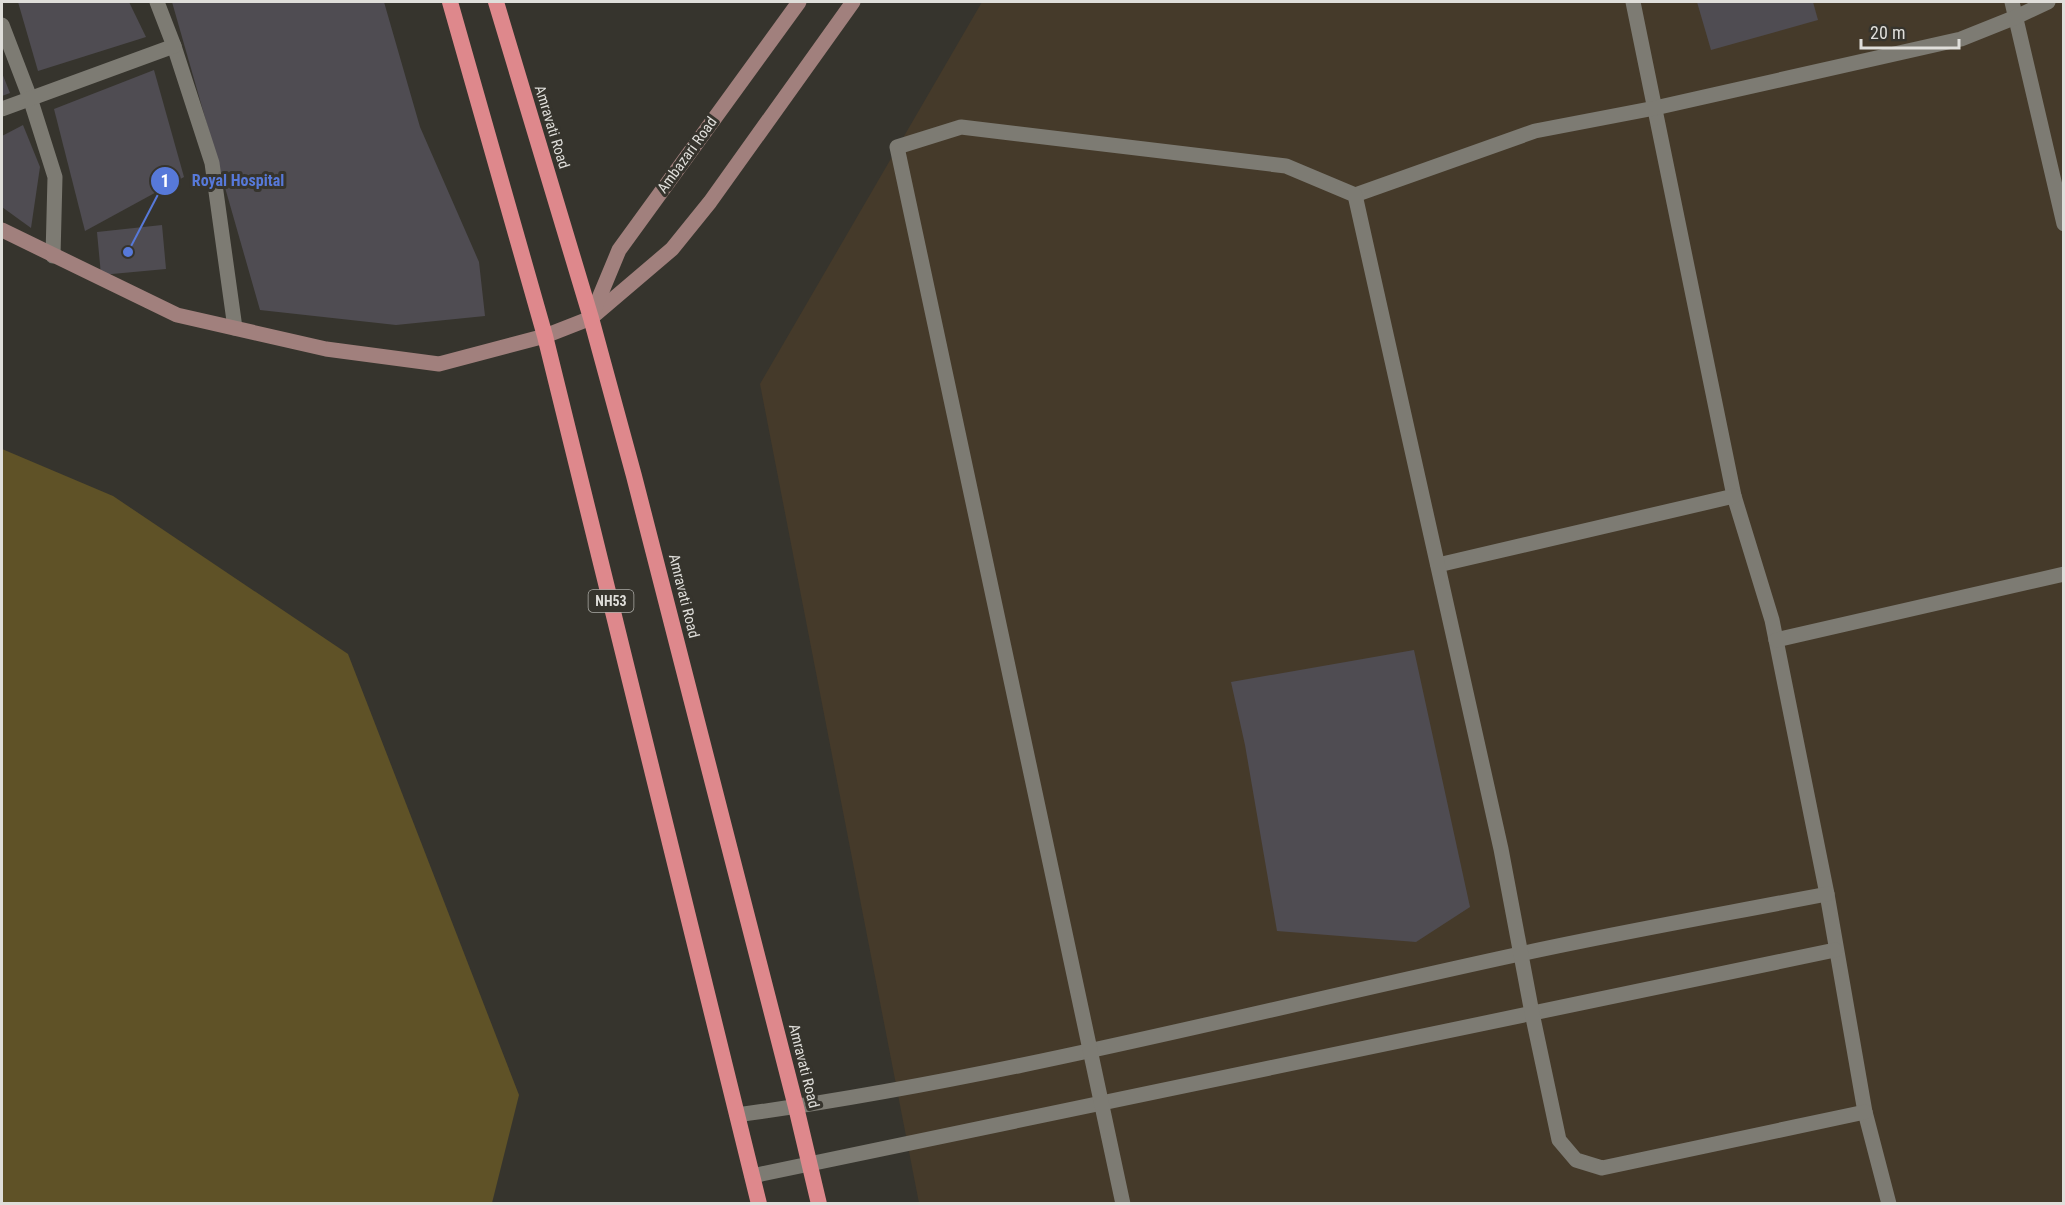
<svg xmlns="http://www.w3.org/2000/svg" width="2065" height="1205" font-family="'Roboto Condensed',sans-serif">
<style>
.education{fill:#453a2a}
.green{fill:#5f5227}
.building{fill:#4f4c52}
.lines{fill:none;stroke-linecap:round;stroke-linejoin:round}
.service{stroke:#7d7b73;stroke-width:15}
.minor{stroke:#7d7b73;stroke-width:15}
.secondary{stroke:#a1807d;stroke-width:15}
.trunk{stroke:#de888c;stroke-width:16}
.labels{text-anchor:middle;stroke-width:6;stroke-linejoin:round;paint-order:stroke}
.shield{fill:#36342d;stroke:#acaba6;stroke-width:1.5}
.shield-label{font-size:14px;font-weight:bold;fill:#dfdeda}
.street-label{font-size:15px;fill:#dfdeda;stroke:#36342d}
.leader{fill:none;stroke:#5779d9;stroke-width:2}
.callout-dot{fill:#5779d9;stroke:#36342d;stroke-width:2}
.mark-label{font-size:18px;text-anchor:middle;font-weight:bold;fill:#fff}
.callout-label{font-size:16px;text-anchor:middle;font-weight:bold;fill:#5779d9;stroke:#36342d;stroke-width:6;stroke-linejoin:round;paint-order:stroke}
</style>
<rect width="100%" height="100%" fill="#36342d"/>
<polygon class="education" points="982,2 2063,2 2063,1203 919,1203 760,384"/>
<polygon class="green" points="2,449 113,496 348,654 519,1095 492,1203 2,1203"/>
<g class="building">
<polygon points="18,2 129,2 146,37 38,71"/>
<polygon points="172,2 384,2 420,127 479,262 485,316 396,325 260,310"/>
<polygon points="1697,2 1813,2 1818,20 1711,50"/>
<polygon points="154,70 184,177 85,231 54,109"/>
<polygon points="2,73 10,93 2,96"/>
<polygon points="23,125 40,167 31,228 2,207 2,136"/>
<polygon points="162,225 166,269 101,275 97,232"/>
<polygon points="1414,650 1470,907 1416,942 1277,931 1245,745 1231,682"/>
</g>
<g class="lines">
<g class="service">
<polyline points="1633,2 1734,496 1772,620 1827,894 1865,1112 1889,1204"/>
<polyline points="2012,2 2064,224"/>
<polyline points="1355,195 1535,131 1655,108 1961,39 2016,17 2048,2"/>
<polyline points="1438,565 1734,496"/>
<polyline points="1776,640 2064,574"/>
<path d="M 737,1115 C 1001,1079 1260,1010 1520,954 C 1621,932 1724,914 1827,894"/>
<polyline points="752,1176 1835,950"/>
<polyline points="1123,1204 897,147 961,127 1286,166 1355,195 1501,849 1532,1013 1559,1140 1576,1160 1602,1168 1865,1112"/>
</g>
<g class="minor">
<polyline points="2,25 30,98 55,177 53,256"/>
<polyline points="174,46 212,163 235,328"/>
<polyline points="2,109 174,46 157,2"/>
</g>
<g class="secondary">
<polyline points="2,230 177,315 326,349 439,364 545,336 591,318 672,249 710,202 853,2"/>
<polyline points="592,315 619,250 799,2"/>
</g>
<g class="trunk">
<polyline points="450,2 545,336 759,1204"/>
<polyline points="496,2 591,318 634,476 796,1107 819,1204"/>
</g>
</g>
<g class="labels">
<rect class="shield" x="588.5" y="590" width="45" height="22" rx="4.5"/>
<g class="shield-label">
<text x="611" y="606">NH53</text>
</g>
<g class="street-label">
<text transform="translate(552 127) rotate(73)" y="5">Amravati Road</text>
<text transform="translate(687 155) rotate(-54)" y="5">Ambazari Road</text>
<text transform="translate(684 596) rotate(76)" y="5">Amravati Road</text>
<text transform="translate(804 1066) rotate(76)" y="5">Amravati Road</text>
</g>
</g>
<path class="leader" d="M128 252L165 181"/>
<g class="callout-dot">
<circle cx="128" cy="252" r="6"/>
<circle cx="165" cy="181" r="15"/>
</g>
<g class="mark-label">
<text x="165" y="187">1</text>
</g>
<g class="callout-label">
<text x="238" y="186">Royal Hospital</text>
</g>
<rect width="2065" height="1205" fill="none" stroke="#dfdeda" stroke-width="6"/>
<path d="M1861 39v9h98v-9" fill="none" stroke="#dfdeda" stroke-width="3"/>
<text x="1870" y="39" font-size="18" fill="#dfdeda" stroke="#36342d" stroke-width="4.5" paint-order="stroke">20 m</text>
</svg>
